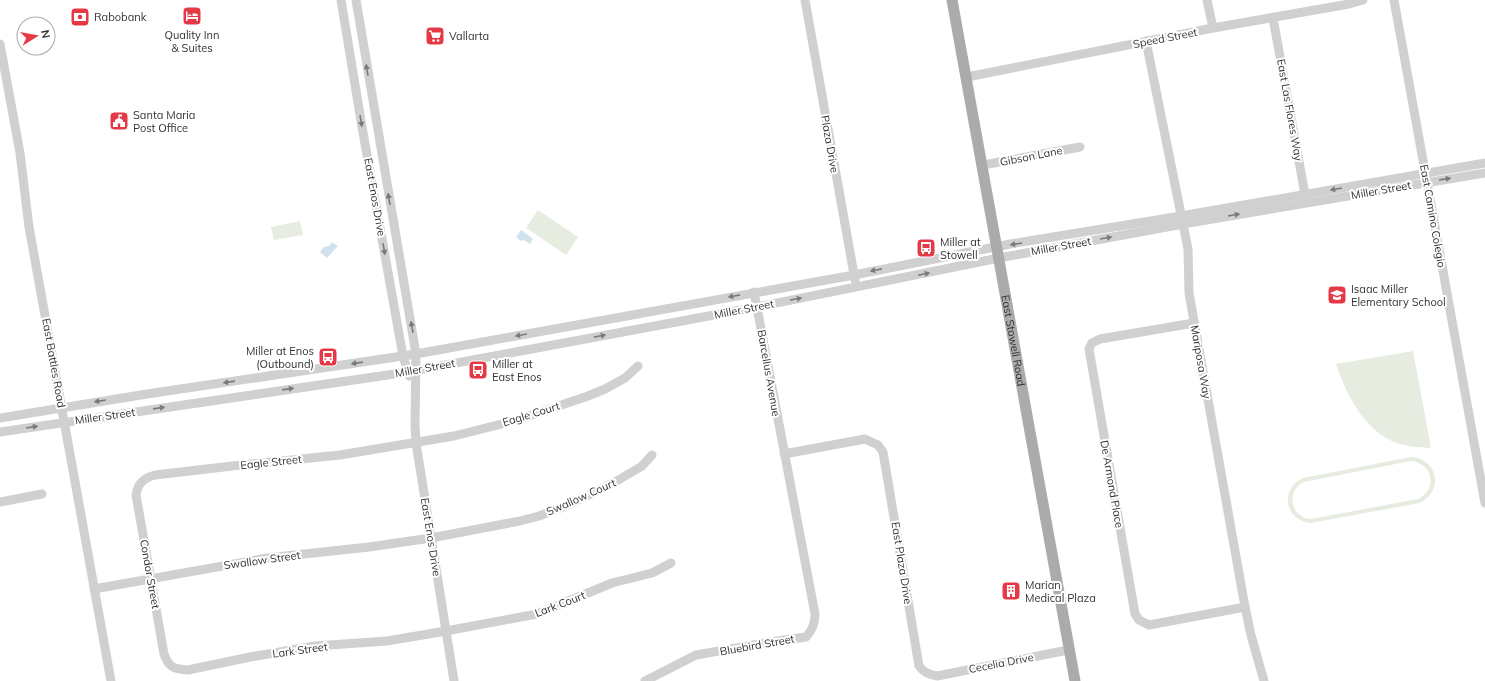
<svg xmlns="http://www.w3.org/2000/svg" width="1485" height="681" font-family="Mulish,sans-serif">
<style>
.green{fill:#e6ecdf;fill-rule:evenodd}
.water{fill:#cfe2ee}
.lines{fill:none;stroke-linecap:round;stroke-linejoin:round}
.minor{stroke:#d0d0d0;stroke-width:9}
.major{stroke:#ababab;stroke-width:11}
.oneway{fill:#7a7a7a}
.labels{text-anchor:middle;stroke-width:4;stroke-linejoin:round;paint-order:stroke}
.poi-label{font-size:11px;fill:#333;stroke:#fff;text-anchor:start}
.street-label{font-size:11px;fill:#333;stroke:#fff}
</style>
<rect width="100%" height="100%" fill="#fff"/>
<g class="green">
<polygon points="538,210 578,237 566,255 526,228"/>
<polygon points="300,221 303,235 274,240 271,227"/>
<path d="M 1413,351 L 1431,448 C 1420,447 1408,447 1397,443 C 1365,432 1346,394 1336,364 Z"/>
<path d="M 1411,457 C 1438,459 1444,491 1420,503 L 1311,523 C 1285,521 1279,489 1303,478 ZM 1411,461 C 1433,463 1438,489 1418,499 L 1311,519 C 1291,518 1285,491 1304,482 Z"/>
</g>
<g class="water">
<polygon points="521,230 533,239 530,244 524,240 521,241 516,237"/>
<polygon points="332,242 338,246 327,258 320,252 324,247 329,246"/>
</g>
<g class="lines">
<g class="minor">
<polyline points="341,0 362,127 403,356 409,376"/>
<polyline points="356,0 416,354 415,425 416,443 454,681"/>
<polyline points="805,0 855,280"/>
<polyline points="1207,0 1213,28"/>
<polyline points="1394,0 1485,503"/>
<polyline points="1273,18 1306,200"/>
<polyline points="1146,41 1188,249 1189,293 1245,607 1251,635 1264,681"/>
<polyline points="0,44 20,153 29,227 111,681"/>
<polyline points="967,77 1213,28 1349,4 1363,0"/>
<polyline points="983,165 1080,147"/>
<polyline points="1194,323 1100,339 1092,343 1089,349 1135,614 1139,620 1149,625 1245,607"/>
<path d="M 638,366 L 625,378 L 605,389 L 588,396 L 517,420 L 454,436 L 340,455 L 241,465 L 155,475 C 144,478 138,483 136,495 L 164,654 C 169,668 174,669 188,670 L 250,657 L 315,646 L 387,641 L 446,631 L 537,614 L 612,583 L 652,573 L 671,563"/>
<polyline points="0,418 147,394 416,354 854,275 1010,244 1181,216 1485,163"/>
<polyline points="0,432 408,372 757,307 999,258 1183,224 1485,173"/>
<path d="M 784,454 L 865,439 L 878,445 L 883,452 L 919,666 C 924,673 929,674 937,676 L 1068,650"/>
<polyline points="0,502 42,494"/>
<polyline points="94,589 267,558 369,547 431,538 520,521 539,516 568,505 615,482 642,466 652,455"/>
<path d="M 645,681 L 696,655 L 770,642 L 806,637 C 813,629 815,623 815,614 L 754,292"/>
</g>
<path class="major" id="s1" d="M 952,0 L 1075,681"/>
</g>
<defs><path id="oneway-solid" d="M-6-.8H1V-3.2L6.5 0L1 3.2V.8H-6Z"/></defs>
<g class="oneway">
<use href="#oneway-solid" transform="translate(367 70) rotate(-100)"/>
<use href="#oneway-solid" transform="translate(361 121) rotate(80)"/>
<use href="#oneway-solid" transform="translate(1445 179) rotate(-9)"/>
<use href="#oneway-solid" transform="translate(1336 189) rotate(170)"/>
<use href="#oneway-solid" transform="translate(389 199) rotate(-100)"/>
<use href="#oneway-solid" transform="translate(1234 215) rotate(-10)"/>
<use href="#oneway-solid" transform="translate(1106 238) rotate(-10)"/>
<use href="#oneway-solid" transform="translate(1016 244) rotate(171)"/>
<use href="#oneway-solid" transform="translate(384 249) rotate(80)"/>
<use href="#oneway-solid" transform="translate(876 270) rotate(169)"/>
<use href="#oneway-solid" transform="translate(924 274) rotate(-12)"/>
<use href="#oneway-solid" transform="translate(734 296) rotate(169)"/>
<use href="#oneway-solid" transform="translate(796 299) rotate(-11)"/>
<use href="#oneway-solid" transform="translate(412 327) rotate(-100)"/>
<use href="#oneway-solid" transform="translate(521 335) rotate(170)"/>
<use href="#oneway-solid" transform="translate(600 336) rotate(-11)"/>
<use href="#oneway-solid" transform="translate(357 363) rotate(172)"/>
<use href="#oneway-solid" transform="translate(229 382) rotate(172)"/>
<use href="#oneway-solid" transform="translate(288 389) rotate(-8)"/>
<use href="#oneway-solid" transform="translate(100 401) rotate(171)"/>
<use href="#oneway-solid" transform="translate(159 408) rotate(-8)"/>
<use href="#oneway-solid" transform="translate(32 427) rotate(-9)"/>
</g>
<defs>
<symbol id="hotel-square" viewBox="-11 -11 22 22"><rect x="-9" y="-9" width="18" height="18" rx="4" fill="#e63946" stroke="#fff"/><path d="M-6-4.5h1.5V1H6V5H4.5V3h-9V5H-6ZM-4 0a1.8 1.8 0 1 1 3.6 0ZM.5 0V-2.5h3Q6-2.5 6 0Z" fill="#fff"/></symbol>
<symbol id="bank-square" viewBox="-11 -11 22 22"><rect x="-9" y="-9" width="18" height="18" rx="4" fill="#e63946" stroke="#fff"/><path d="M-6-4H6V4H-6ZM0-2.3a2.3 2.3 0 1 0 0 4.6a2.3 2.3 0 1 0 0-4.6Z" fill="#fff"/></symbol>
<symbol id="supermarket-square" viewBox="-11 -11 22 22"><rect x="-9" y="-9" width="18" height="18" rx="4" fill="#e63946" stroke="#fff"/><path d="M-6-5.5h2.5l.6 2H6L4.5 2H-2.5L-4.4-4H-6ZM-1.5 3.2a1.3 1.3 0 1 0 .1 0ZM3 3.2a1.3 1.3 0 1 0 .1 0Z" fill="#fff"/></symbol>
<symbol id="civic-square" viewBox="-11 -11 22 22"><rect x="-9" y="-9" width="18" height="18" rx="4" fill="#e63946" stroke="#fff"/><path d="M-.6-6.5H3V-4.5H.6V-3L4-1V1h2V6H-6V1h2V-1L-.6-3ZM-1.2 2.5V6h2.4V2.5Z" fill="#fff"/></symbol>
<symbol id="bus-square" viewBox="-11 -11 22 22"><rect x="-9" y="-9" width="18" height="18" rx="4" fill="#e63946" stroke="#fff"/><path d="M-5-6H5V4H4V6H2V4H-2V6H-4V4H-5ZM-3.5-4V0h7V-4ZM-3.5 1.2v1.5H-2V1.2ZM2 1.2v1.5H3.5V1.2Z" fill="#fff"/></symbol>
<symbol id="school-square" viewBox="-11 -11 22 22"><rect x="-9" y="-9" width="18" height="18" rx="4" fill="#e63946" stroke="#fff"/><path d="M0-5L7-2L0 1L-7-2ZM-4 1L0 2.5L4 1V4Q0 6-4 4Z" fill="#fff"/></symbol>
<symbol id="building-square" viewBox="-11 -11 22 22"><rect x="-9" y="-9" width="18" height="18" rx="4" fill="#e63946" stroke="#fff"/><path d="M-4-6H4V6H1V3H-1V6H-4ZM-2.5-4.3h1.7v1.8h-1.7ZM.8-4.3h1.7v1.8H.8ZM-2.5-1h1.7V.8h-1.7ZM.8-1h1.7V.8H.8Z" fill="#fff"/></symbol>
</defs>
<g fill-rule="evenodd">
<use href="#hotel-square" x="181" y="5" width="22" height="22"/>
<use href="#bank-square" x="69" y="6" width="22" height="22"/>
<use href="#supermarket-square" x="424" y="25" width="22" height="22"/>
<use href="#civic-square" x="108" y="110" width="22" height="22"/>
<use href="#bus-square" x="915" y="237" width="22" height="22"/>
<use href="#school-square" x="1326" y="284" width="22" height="22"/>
<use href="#bus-square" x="317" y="346" width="22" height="22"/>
<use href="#bus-square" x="467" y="359" width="22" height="22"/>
<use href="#building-square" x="1000" y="580" width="22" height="22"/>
</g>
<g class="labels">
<g class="poi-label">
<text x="94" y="21">Rabobank</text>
<text x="192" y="39" text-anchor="middle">Quality Inn<tspan x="192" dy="13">&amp; Suites</tspan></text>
<text x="449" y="40">Vallarta</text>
<text x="133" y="119">Santa Maria<tspan x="133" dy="13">Post Office</tspan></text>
<text x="940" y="246">Miller at<tspan x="940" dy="13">Stowell</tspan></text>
<text x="1351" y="293">Isaac Miller<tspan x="1351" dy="13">Elementary School</tspan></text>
<text x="314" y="355" text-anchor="end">Miller at Enos<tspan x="314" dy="13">(Outbound)</tspan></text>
<text x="492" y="368">Miller at<tspan x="492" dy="13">East Enos</tspan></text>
<text x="1025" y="589">Marian<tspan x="1025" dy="13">Medical Plaza</tspan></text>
</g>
<g class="street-label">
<text transform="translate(1165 38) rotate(-11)" y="4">Speed Street</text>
<text transform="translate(1290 110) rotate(80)" y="4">East Las Flores Way</text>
<text transform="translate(830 144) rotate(80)" y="4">Plaza Drive</text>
<text transform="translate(1031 156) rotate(-11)" y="4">Gibson Lane</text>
<text transform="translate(1381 190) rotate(-10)" y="4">Miller Street</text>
<text transform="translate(375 197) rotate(80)" y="4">East Enos Drive</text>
<text transform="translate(1433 216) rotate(80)" y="4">East Camino Colegio</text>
<text transform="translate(1061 246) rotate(-10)" y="4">Miller Street</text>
<text transform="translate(744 309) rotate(-11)" y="4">Miller Street</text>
<text dy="4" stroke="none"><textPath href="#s1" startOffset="346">East Stowell Road</textPath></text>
<text transform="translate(1201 362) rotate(80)" y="4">Mariposa Way</text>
<text transform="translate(54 363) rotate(80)" y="4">East Battles Road</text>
<text transform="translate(425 368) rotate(-10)" y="4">Miller Street</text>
<text transform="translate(769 373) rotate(80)" y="4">Barcellus Avenue</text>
<text transform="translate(531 414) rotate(-17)" y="4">Eagle Court</text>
<text transform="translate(105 416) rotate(-8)" y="4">Miller Street</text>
<text transform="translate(271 462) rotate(-6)" y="4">Eagle Street</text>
<text transform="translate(1112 484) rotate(80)" y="4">De Armond Place</text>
<text transform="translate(581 497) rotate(-24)" y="4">Swallow Court</text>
<text transform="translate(431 537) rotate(81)" y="4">East Enos Drive</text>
<text transform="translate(262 560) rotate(-8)" y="4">Swallow Street</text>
<text transform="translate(902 563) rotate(81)" y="4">East Plaza Drive</text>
<text transform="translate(150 574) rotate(80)" y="4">Condor Street</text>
<text transform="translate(560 604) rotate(-21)" y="4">Lark Court</text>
<text transform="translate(757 645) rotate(-10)" y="4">Bluebird Street</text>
<text transform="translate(300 650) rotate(-8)" y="4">Lark Street</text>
<text transform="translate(1001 663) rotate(-11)" y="4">Cecelia Drive</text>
</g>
</g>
<g transform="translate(36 36) rotate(79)"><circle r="19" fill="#ffffff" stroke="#adadad"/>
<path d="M0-3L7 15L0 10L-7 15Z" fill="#e63946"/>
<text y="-6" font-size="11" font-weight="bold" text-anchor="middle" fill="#333333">N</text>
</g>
</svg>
